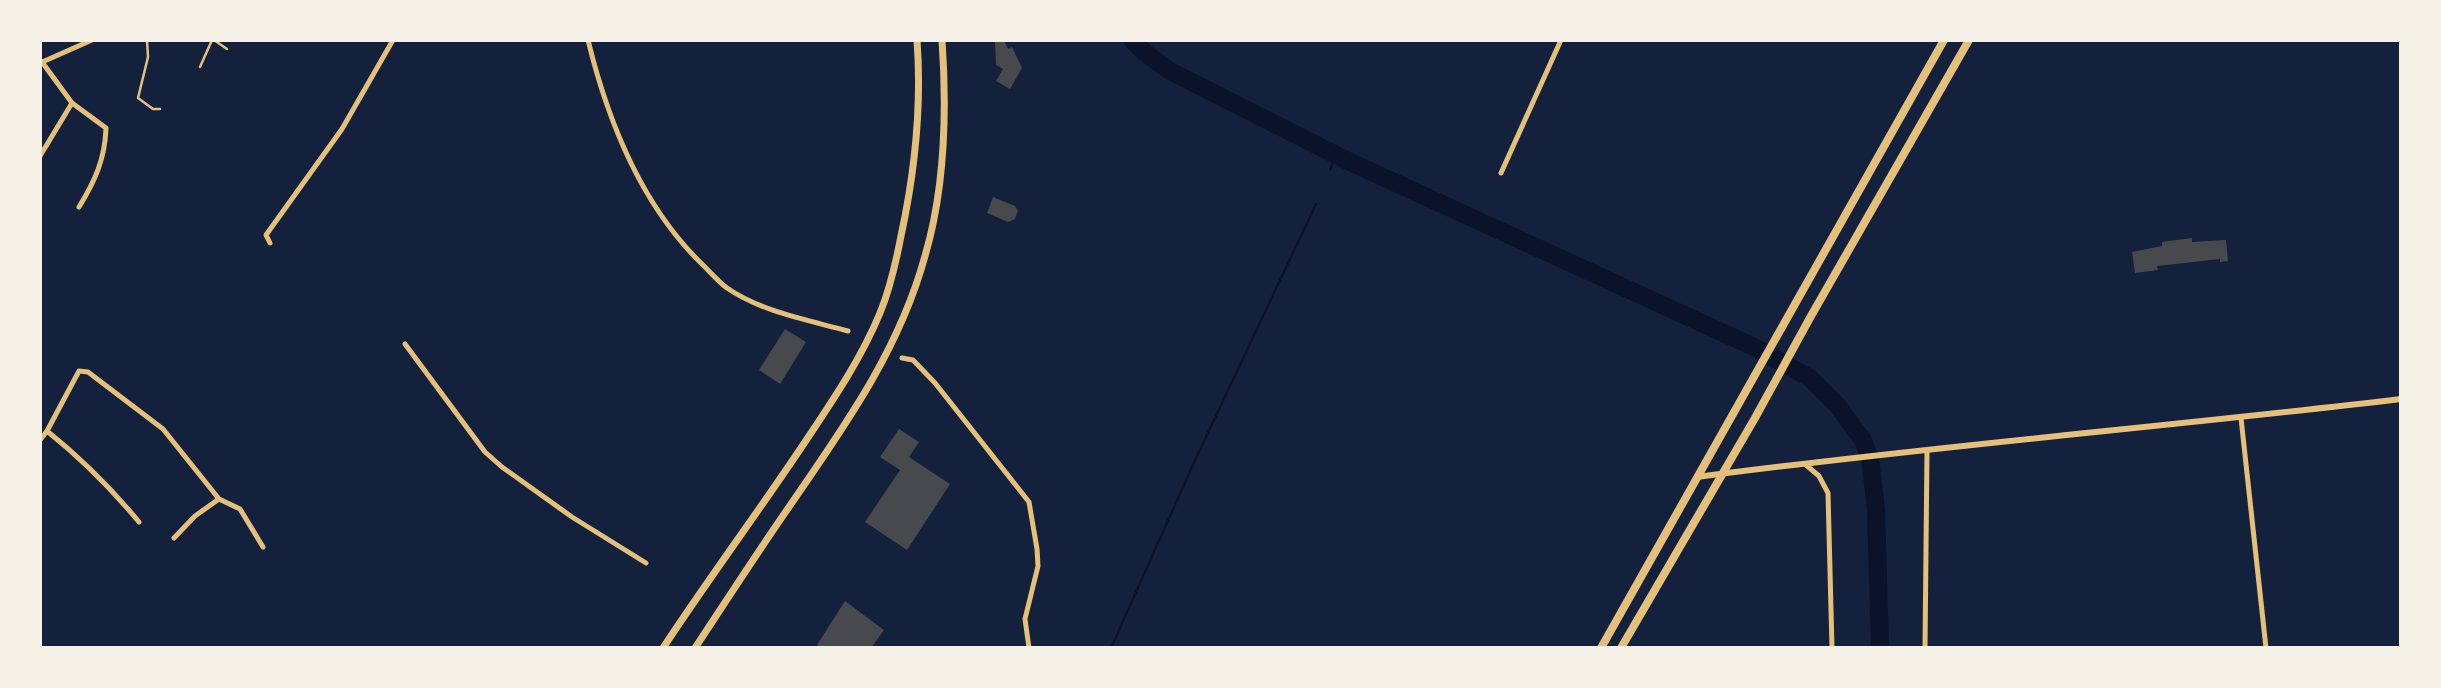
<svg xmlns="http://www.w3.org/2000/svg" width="2441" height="688" font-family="'Playfair Display',serif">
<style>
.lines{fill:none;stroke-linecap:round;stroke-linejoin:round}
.stream{stroke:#0b132b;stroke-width:2.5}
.river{stroke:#0b132b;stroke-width:18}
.building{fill:#48494c}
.service{stroke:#e5c07b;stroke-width:2.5}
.minor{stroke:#e5c07b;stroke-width:5}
.tertiary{stroke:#e5c07b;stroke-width:6}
.secondary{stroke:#e5c07b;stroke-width:7}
.primary{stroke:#e5c07b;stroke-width:8}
</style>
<rect width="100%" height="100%" fill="#14213d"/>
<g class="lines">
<g class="stream">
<polyline points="1330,170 1336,155"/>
<polyline points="1111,648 1196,458 1316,204"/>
</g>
<polyline class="river" points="1132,40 1144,52 1170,71 1348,161 1754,347 1810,378 1837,405 1863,440 1870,459 1876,509 1880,648"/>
</g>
<g class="building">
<polygon points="999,40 1004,40 1008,49 1012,47 1022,68 1010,89 996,81 1003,69 996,65 995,42"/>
<polygon points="993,197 1015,206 1018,211 1015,219 1008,222 987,213"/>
<polygon points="2192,238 2192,242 2226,240 2228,261 2220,262 2220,259 2157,266 2158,270 2135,273 2132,252 2162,246 2162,242"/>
<polygon points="785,329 806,342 780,384 759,370"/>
<polygon points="899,429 919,442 909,457 950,484 907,550 865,522 900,470 880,457"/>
<polygon points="845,601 884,630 871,648 822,648 817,645"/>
</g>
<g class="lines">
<g class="service">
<polyline points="147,40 148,57 138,98 153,109 160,109"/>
<polyline points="214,40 227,49"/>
<polyline points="200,67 212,40"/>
</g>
<g class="minor">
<path d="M 588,40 C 608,122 642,207 704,266 C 711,273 719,282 727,288 C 762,312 808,320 848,331"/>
<path d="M 42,62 L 72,103 L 106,128 C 105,159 95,181 79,207"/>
<polyline points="40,63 92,40"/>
<polyline points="40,156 72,103"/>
<polyline points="1501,173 1561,40"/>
<polyline points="270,243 266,235 342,129 393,40"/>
<polyline points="405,344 485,452 502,467 572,517 646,563"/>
<polyline points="902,358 913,360 935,383 1029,502 1037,549 1038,566 1025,619 1029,648"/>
<polyline points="2241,418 2266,648"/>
<polyline points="47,431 79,371 88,372 163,429 219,499 195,516 174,538"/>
<path d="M 40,440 L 47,431 C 82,459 110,487 139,522"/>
<polyline points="1806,465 1819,476 1828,493 1832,648"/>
<polyline points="219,499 240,509 263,547"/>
<polyline points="1925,648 1927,451"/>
</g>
<path class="tertiary" d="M 1697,477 C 1931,446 2166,427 2401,399"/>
<g class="secondary">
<path d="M 663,648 C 709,578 759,511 805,442 C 833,400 861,359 880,313 C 890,289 896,262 901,236 C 915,171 922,107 917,40"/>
<path d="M 695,648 C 726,601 757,553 789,507 C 844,427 899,351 925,256 C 945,188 947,111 942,40"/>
</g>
<g class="primary">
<polyline points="1601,648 1944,40"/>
<polyline points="1621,648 1755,418 1811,316 1969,40"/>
</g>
</g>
<rect width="2441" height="688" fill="none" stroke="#f6f1e7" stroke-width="84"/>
</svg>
